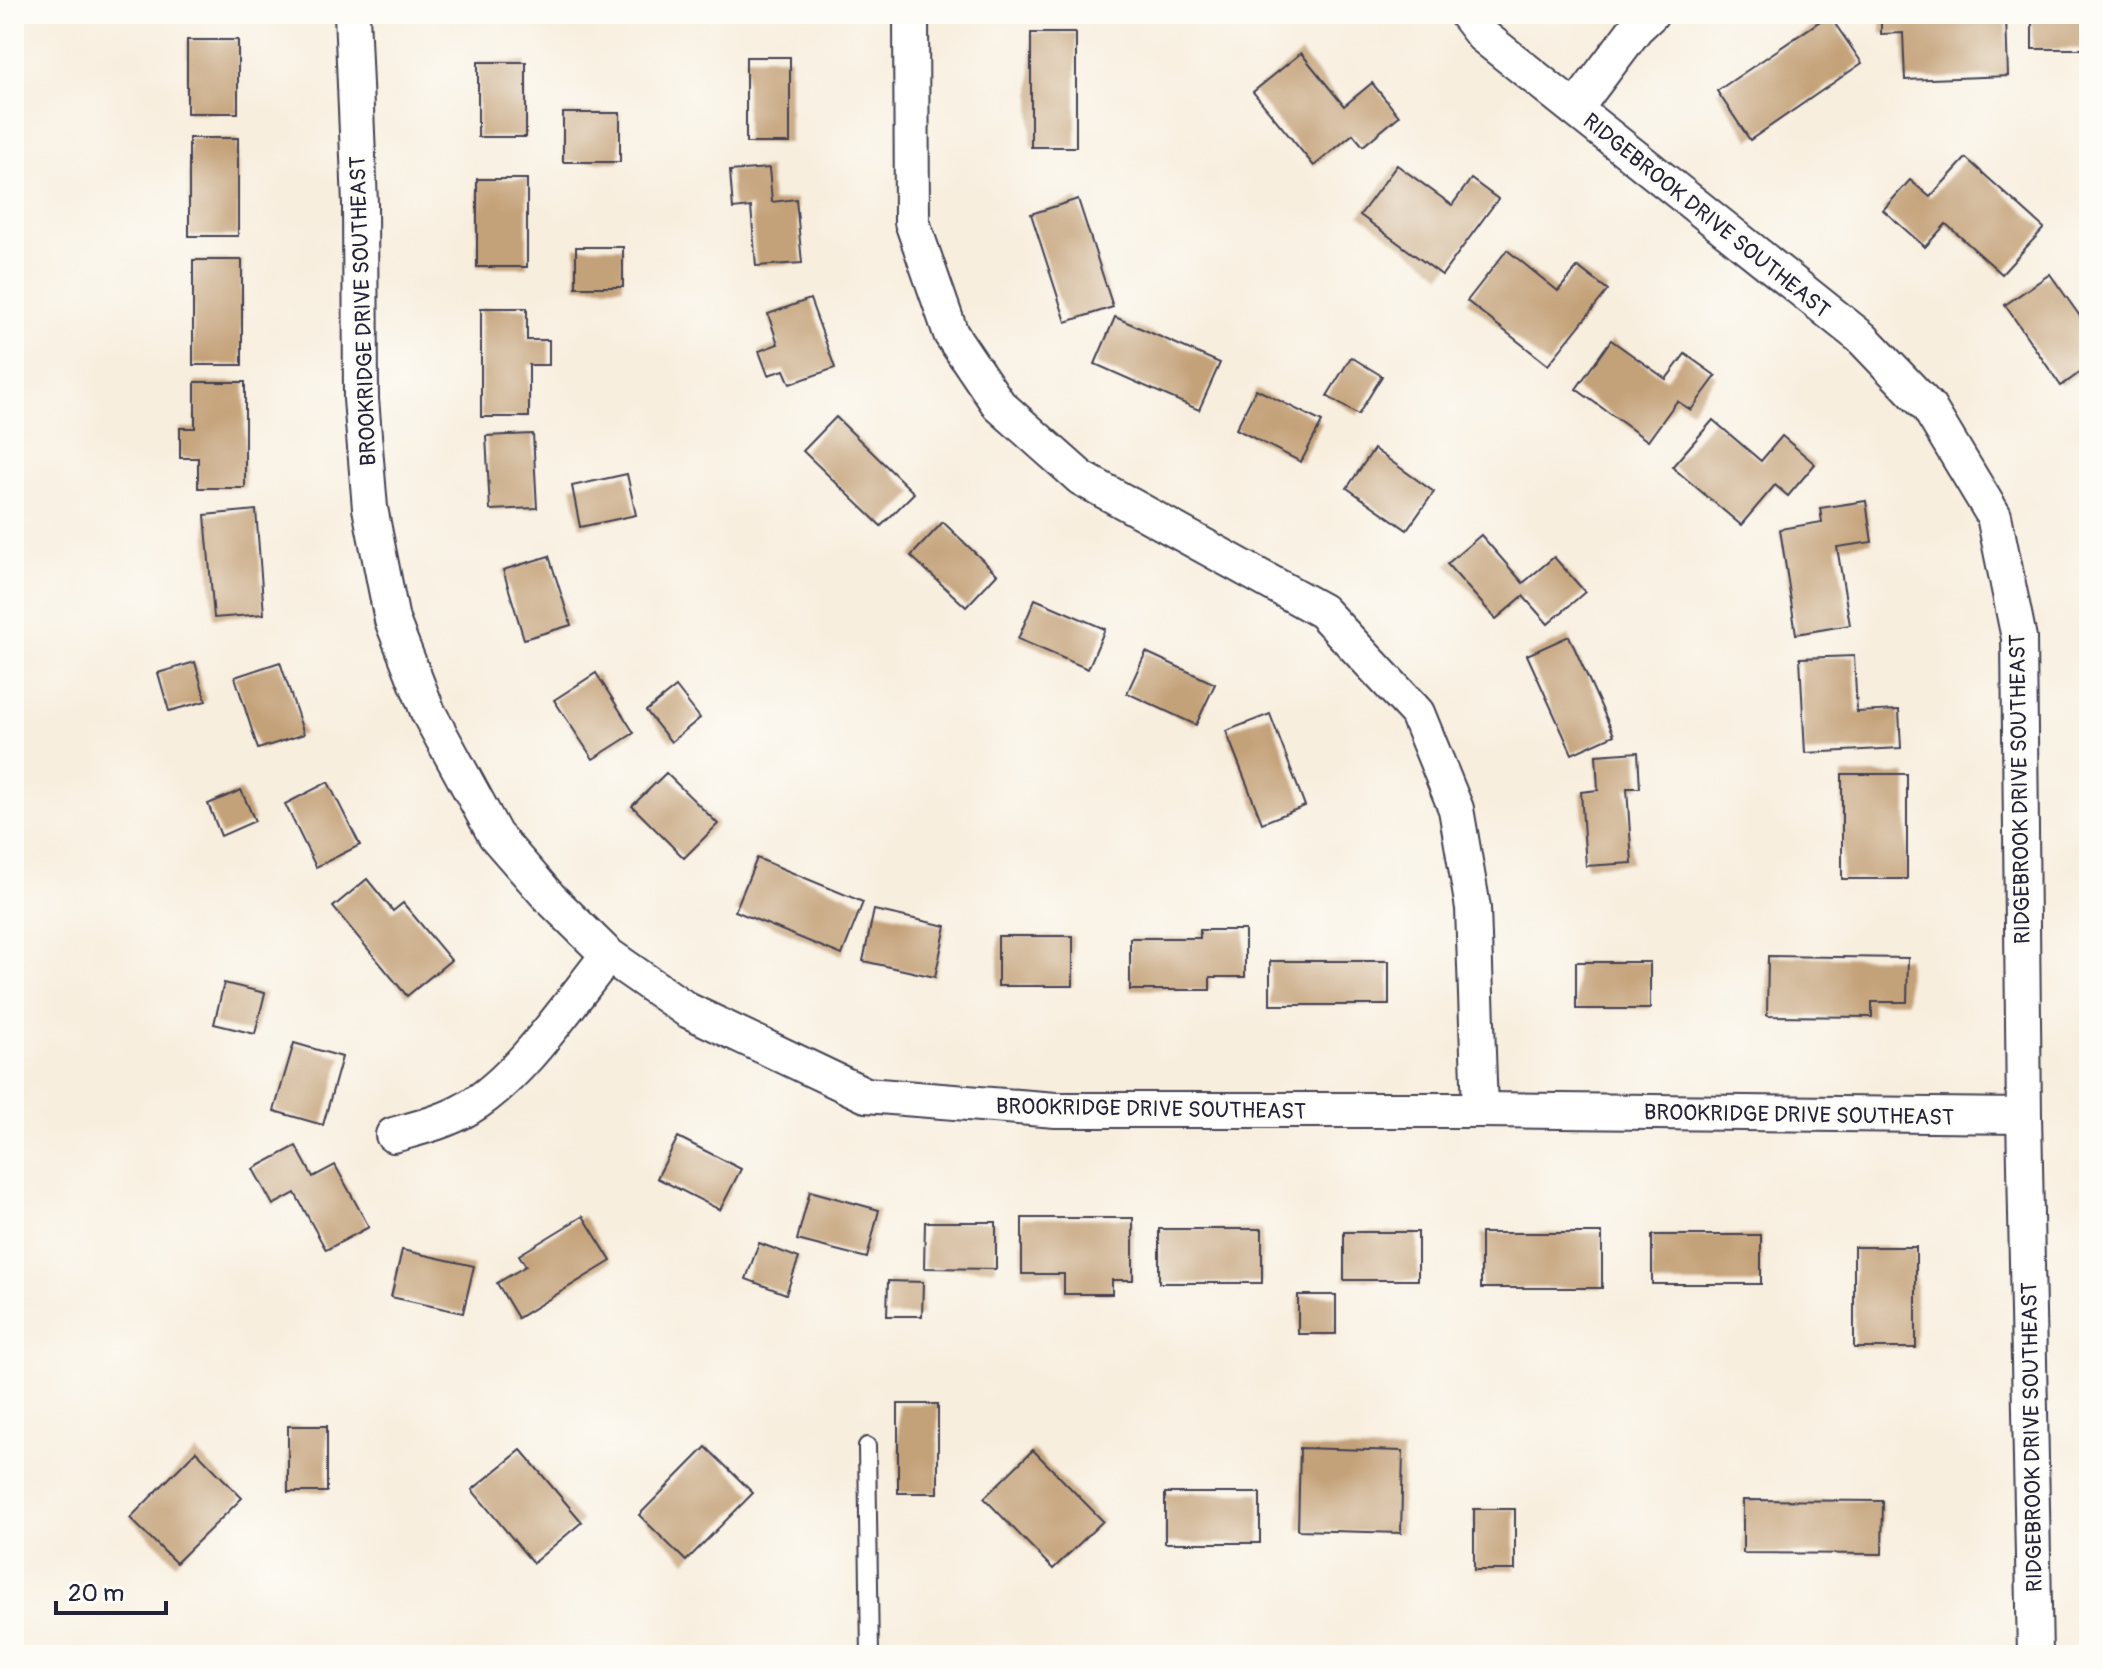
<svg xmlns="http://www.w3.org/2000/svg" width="2103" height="1669" font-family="Pangolin,sans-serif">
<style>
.building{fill:#c4a279}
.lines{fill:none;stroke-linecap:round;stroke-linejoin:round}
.lane-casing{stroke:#424153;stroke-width:20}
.street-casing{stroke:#424153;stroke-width:38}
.lane{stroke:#fff;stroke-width:16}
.street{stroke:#fff;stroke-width:34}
.labels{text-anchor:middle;stroke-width:6;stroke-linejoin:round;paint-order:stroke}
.street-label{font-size:22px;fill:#22223b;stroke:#fdfcf7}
</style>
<rect width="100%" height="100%" fill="#fdfcf7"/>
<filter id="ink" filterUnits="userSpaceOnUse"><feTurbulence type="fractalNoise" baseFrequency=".0125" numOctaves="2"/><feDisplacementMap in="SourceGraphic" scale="16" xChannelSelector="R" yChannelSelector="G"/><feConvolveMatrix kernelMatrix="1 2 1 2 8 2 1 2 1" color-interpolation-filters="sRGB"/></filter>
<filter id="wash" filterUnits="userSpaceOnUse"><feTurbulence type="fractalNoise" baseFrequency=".006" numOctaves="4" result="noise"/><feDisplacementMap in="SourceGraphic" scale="32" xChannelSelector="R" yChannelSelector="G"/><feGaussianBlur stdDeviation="1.8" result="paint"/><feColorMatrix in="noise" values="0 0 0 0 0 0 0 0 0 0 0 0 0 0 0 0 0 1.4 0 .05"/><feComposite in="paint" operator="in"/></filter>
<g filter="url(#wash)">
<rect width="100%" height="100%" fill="#f8eede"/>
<g id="blocks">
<g class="building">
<polygon points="1881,14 1929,14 1929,19 2006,17 2008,76 1905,80 1903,33 1881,34"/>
<rect x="2032" y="14" width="57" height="35"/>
<polygon points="1829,15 1862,63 1750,140 1717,91"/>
<rect x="1031" y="33" width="45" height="114"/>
<rect x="187" y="40" width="51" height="73"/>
<polygon points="1301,53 1344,106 1372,83 1399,116 1363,146 1353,134 1314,166 1253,92"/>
<rect x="746" y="57" width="44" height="86"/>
<rect x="478" y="62" width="48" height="75"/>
<rect x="563" y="113" width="57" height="49"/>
<rect x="189" y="138" width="49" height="98"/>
<polygon points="1966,158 2044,228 2002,274 1946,224 1925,247 1883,210 1910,180 1930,197"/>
<polygon points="1397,165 1452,205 1471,179 1498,199 1442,275 1360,215"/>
<polygon points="769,168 772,202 796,199 802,263 756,266 751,207 733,209 730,171"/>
<rect x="477" y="179" width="50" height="88"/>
<polygon points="1078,199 1113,307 1066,322 1031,214"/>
<rect x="576" y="247" width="47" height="40"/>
<polygon points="1507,250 1558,291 1578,267 1608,290 1548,365 1467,301"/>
<rect x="193" y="260" width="49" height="105"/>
<polygon points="2050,274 2089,329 2089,366 2061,386 2005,305"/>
<polygon points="810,299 835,368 790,384 784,370 768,375 759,351 778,344 768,314"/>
<polygon points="481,308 527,308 527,340 549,340 549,365 529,365 529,417 481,417"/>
<polygon points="1115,317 1220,363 1199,410 1095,364"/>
<polygon points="1611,340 1666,379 1685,354 1716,376 1691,410 1677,401 1648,441 1576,389"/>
<polygon points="1351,357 1382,376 1358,415 1327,396"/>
<polygon points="195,382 245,382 245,488 198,488 198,458 180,458 180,428 195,428"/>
<polygon points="1256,389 1322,422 1301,462 1236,429"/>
<polygon points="836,417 914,493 881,526 803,451"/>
<polygon points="1713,420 1761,461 1782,436 1815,464 1788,496 1775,485 1741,525 1672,467"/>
<polygon points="533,434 537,508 490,510 486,436"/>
<polygon points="1374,449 1434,492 1407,530 1347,488"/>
<polygon points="627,474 636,515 580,527 572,486"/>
<polygon points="1866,501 1872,542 1837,547 1850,625 1796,634 1780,529 1822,522 1820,508"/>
<polygon points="256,510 264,614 214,618 205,515"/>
<polygon points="943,522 997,574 966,607 911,556"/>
<polygon points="1481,535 1523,583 1554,557 1585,592 1548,624 1523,596 1496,619 1447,564"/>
<polygon points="549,556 571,625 524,639 503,570"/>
<polygon points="1035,599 1105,629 1088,669 1018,639"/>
<polygon points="1569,636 1614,735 1572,754 1527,655"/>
<polygon points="1146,652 1215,684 1196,725 1127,693"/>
<polygon points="1854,656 1857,712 1899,710 1901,748 1805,753 1800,658"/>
<polygon points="195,662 206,701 169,711 158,673"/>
<polygon points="280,662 304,734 258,749 235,677"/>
<polygon points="596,673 634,733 593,759 554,700"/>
<polygon points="676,687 700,718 671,742 646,711"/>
<polygon points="1270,714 1305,806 1262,823 1226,731"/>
<polygon points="1638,752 1640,788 1627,788 1632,863 1586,866 1581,792 1598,790 1596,755"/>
<polygon points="666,773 718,824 684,858 632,806"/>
<rect x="1842" y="774" width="65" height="105"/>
<polygon points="328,782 360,845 316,867 285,804"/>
<polygon points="241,790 255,821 221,836 208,804"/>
<polygon points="757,858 863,902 842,955 735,911"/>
<polygon points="367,879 393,911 403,903 451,960 407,996 333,907"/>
<polygon points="874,910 946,926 935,977 863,961"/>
<polygon points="1200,930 1245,930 1245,977 1210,977 1210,990 1130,990 1130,938 1200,938"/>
<rect x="998" y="936" width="75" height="50"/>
<polygon points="1768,956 1908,958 1907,1002 1872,1002 1872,1017 1767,1016"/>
<rect x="1270" y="961" width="119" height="44"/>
<rect x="1576" y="962" width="74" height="47"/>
<polygon points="224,983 265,993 255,1034 214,1024"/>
<polygon points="294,1043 342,1057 323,1125 274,1111"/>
<polygon points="678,1137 741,1169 720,1210 657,1178"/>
<polygon points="296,1146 313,1177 335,1165 369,1227 326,1250 295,1193 273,1205 253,1169"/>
<polygon points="810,1191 879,1210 867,1258 797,1240"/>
<polygon points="583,1216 611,1261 518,1318 497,1283 526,1266 519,1255"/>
<polygon points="1022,1218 1133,1218 1133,1280 1112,1280 1112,1294 1064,1294 1064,1274 1022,1274"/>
<polygon points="925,1222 996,1222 996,1269 924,1268"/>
<rect x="1159" y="1229" width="103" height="54"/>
<rect x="1344" y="1232" width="74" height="48"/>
<rect x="1481" y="1233" width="121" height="55"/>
<rect x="1652" y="1235" width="109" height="49"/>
<polygon points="759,1243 799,1258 786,1294 746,1279"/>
<rect x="1854" y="1247" width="62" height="101"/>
<polygon points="402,1250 474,1266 463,1313 391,1297"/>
<polygon points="888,1281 923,1282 922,1316 887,1316"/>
<rect x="1298" y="1295" width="38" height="39"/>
<rect x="898" y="1404" width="40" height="89"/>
<rect x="288" y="1426" width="39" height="66"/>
<polygon points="706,1447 753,1493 686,1561 639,1515"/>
<polygon points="1300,1448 1403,1451 1401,1533 1298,1530"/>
<polygon points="521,1450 582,1522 533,1563 472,1490"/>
<polygon points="1033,1450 1103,1521 1053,1569 984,1498"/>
<polygon points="196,1451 242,1498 176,1563 130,1518"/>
<rect x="1165" y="1493" width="95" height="50"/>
<polygon points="1743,1500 1883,1501 1882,1554 1743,1553"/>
<rect x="1474" y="1509" width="41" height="61"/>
</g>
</g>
</g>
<g filter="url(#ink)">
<use href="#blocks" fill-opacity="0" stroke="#424153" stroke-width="2"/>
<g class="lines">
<defs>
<polyline id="lane" points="867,1446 870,1655"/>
<g id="street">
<polyline points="352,14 360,204 361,399 370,508 392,620 428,712 495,835 549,897 608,955 687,1010 866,1095 1056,1110 1480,1110 2024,1116"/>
<polyline points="911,14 912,222 951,334 999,405 1081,478 1322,611 1417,713 1456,809 1473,908 1480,1110"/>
<polyline points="1466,14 1483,36 1862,338 1929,408 1994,516 2019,638 2024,1116 2035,1655"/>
<polyline points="1575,109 1636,28 1651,14"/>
<path d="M 393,1135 C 418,1128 445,1122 468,1108 C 520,1078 570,1002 608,955"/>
</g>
</defs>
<use href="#lane" class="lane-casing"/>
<use href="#street" class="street-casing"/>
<use href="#lane" class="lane"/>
<use href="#street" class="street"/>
</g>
</g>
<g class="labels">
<g class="street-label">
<text transform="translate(1707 215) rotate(39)" y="8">RIDGEBROOK DRIVE SOUTHEAST</text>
<text transform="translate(362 311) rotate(-92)" y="8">BROOKRIDGE DRIVE SOUTHEAST</text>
<text transform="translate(2019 789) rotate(-91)" y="8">RIDGEBROOK DRIVE SOUTHEAST</text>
<text transform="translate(1151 1108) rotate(1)" y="8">BROOKRIDGE DRIVE SOUTHEAST</text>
<text transform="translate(1799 1114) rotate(1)" y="8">BROOKRIDGE DRIVE SOUTHEAST</text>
<text transform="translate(2031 1437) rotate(-91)" y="8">RIDGEBROOK DRIVE SOUTHEAST</text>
</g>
</g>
<rect width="2103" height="1669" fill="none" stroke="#fdfcf7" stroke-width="48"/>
<path d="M56 1601v12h110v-12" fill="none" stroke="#22223b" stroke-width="4"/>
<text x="68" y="1601" font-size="24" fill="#22223b" stroke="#fdfcf7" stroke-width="6" paint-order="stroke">20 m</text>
</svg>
